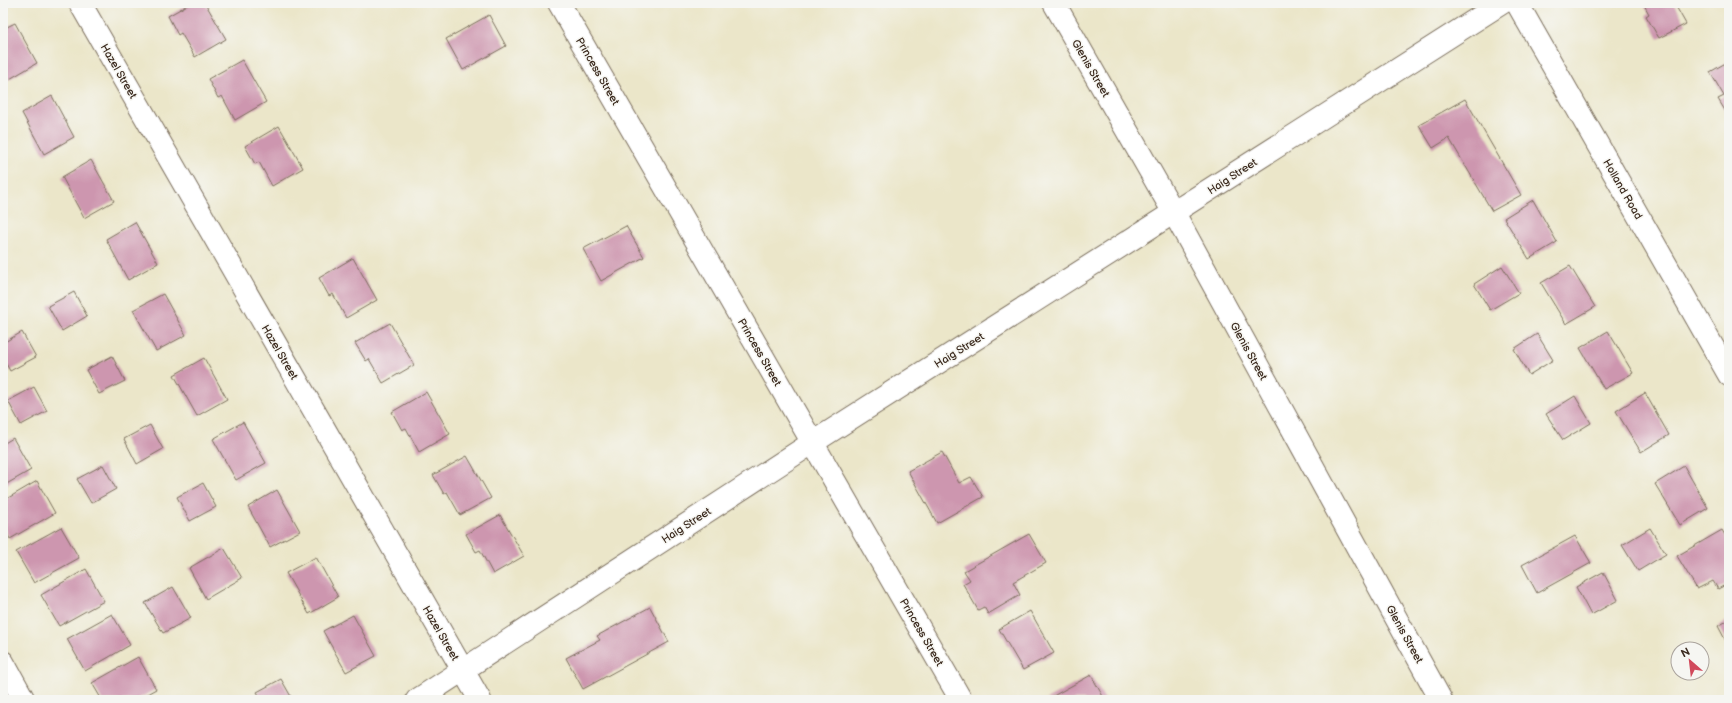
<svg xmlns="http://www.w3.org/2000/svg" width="1732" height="703" font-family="'Balsamiq Sans',sans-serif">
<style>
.building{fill:#cd96af}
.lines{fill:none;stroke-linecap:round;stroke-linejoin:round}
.minor-casing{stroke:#796c5a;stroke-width:24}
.minor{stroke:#fff;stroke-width:22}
.labels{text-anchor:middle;stroke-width:3;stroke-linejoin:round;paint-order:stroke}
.street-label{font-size:11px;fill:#3b2a1e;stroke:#f6f6f2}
</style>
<rect width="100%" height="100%" fill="#f6f6f2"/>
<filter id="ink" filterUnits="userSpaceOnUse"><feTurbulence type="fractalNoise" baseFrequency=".025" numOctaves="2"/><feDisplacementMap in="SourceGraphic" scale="8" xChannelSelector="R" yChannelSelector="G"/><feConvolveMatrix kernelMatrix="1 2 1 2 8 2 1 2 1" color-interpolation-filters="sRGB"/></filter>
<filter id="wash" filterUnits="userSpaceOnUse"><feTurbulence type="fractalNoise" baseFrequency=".012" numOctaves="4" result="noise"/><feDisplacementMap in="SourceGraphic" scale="16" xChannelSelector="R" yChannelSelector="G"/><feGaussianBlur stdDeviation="0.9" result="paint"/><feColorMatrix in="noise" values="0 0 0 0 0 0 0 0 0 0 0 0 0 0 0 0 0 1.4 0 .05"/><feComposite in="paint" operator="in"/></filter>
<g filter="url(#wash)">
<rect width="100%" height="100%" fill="#ebe6c9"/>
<g id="blocks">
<g class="building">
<polygon points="191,3 205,3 226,39 195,57 181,33 178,35 168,16"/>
<polygon points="1643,3 1674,3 1686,24 1659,38 1646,16 1649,14"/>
<polygon points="489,15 506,46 463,70 446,39"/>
<polygon points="15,23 37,63 8,80 3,72 3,29"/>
<polygon points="242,60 266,102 235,120 222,96 218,98 208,79"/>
<polygon points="1729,61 1729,117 1718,99 1724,96 1710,72"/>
<polygon points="52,96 74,137 44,154 22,113"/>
<polygon points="1465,99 1521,195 1492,211 1449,138 1433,148 1419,125"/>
<polygon points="279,126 303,168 272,186 259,162 255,164 245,146"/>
<polygon points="91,160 114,201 84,218 62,177"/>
<polygon points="1533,200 1557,242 1529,259 1504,218"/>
<polygon points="135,222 158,263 128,280 106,239"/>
<polygon points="626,226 644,257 601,281 583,249"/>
<polygon points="353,258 377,300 346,318 333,294 329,296 319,278"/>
<polygon points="1502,266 1519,293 1490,310 1474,284"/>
<polygon points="1570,266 1595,307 1566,324 1541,283"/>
<polygon points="74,292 87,316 62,331 48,306"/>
<polygon points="163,294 186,335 156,351 133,310"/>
<polygon points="390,323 414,365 383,383 369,359 366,361 355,343"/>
<polygon points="1608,331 1633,373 1604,389 1580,348"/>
<polygon points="22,332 36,357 10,371 3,358 3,343"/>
<polygon points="1537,334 1553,360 1529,375 1514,349"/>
<polygon points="112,356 125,381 99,394 86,370"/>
<polygon points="204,358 227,399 197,416 174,375"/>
<polygon points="34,387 47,411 21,425 8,401"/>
<polygon points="426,392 450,434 419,452 406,428 402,430 392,412"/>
<polygon points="1645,393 1669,435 1641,452 1616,411"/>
<polygon points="1575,396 1591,423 1563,440 1546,414"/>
<polygon points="243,422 266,463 236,480 213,439"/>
<polygon points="150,425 163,449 137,464 124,439"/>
<polygon points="13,438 31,470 3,486 3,444"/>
<polygon points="942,452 959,483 971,477 983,497 937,523 908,471"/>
<polygon points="467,456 491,498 460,515 447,492 444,494 433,475"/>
<polygon points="103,465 116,489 91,503 77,479"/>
<polygon points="1684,466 1708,508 1680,525 1655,484"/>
<polygon points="37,481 55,513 10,539 3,526 3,501"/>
<polygon points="203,483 216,507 190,521 177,497"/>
<polygon points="277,490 300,531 270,547 248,507"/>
<polygon points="500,515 524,556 493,574 480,550 476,552 466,534"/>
<polygon points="61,527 79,558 34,583 16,552"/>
<polygon points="1650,528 1666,554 1638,571 1622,545"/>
<polygon points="1722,530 1729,542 1729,583 1718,589 1713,581 1697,589 1677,556"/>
<polygon points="1029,534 1046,563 1013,582 1020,595 988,614 984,607 978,610 963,584 970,580 964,571"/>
<polygon points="1575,536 1591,563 1537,593 1522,565"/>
<polygon points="224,548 242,578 206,599 189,568"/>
<polygon points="316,557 338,597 309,614 286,573"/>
<polygon points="86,569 104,601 59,626 41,595"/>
<polygon points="1603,572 1618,600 1591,615 1576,587"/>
<polygon points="173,587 191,618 163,633 145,603"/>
<polygon points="650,607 669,642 583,689 566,658 600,640 597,636"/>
<polygon points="1030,611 1054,653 1023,670 999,629"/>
<polygon points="112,614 130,645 85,671 67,639"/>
<polygon points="353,615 376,656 346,672 323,631"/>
<polygon points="1729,620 1729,647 1718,626"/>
<polygon points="138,657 156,689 136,700 102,700 92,683"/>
<polygon points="1091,675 1105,700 1046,700"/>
<polygon points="281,679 293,700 262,700 257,692"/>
</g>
</g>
</g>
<g filter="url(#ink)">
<use href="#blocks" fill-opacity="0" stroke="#796c5a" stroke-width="1"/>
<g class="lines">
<defs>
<g id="minor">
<polyline points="80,3 480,700"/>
<polyline points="559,3 961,700"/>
<polyline points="1054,3 1174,213 1441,700"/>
<polyline points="1517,3 1729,375"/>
<polyline points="3,662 24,700"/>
<polyline points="417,700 812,443 1502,3"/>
</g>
</defs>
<use href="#minor" class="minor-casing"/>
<use href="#minor" class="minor"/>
</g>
</g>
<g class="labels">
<g class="street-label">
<text transform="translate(1091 68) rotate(60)" y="4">Glenis Street</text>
<text transform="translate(119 71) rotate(60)" y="4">Hazel Street</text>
<text transform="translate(598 71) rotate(60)" y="4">Princess Street</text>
<text transform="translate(1232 176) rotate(-33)" y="4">Haig Street</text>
<text transform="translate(1623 189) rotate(60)" y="4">Holland Road</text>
<text transform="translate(959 350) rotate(-32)" y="4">Haig Street</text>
<text transform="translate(1249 351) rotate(61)" y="4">Glenis Street</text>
<text transform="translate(280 352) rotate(60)" y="4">Hazel Street</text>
<text transform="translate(760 352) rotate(60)" y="4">Princess Street</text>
<text transform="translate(686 525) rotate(-33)" y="4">Haig Street</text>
<text transform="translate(922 632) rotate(60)" y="4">Princess Street</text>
<text transform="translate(441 633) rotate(60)" y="4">Hazel Street</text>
<text transform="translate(1405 634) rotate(61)" y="4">Glenis Street</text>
</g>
</g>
<rect width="1732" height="703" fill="none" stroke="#f6f6f2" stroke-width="16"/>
<g transform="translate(1690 661) rotate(332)"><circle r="19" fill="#f6f6f2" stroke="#aba49d"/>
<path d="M0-3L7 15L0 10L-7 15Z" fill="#d1495b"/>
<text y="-6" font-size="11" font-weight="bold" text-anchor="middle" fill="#3b2a1e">N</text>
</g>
</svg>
